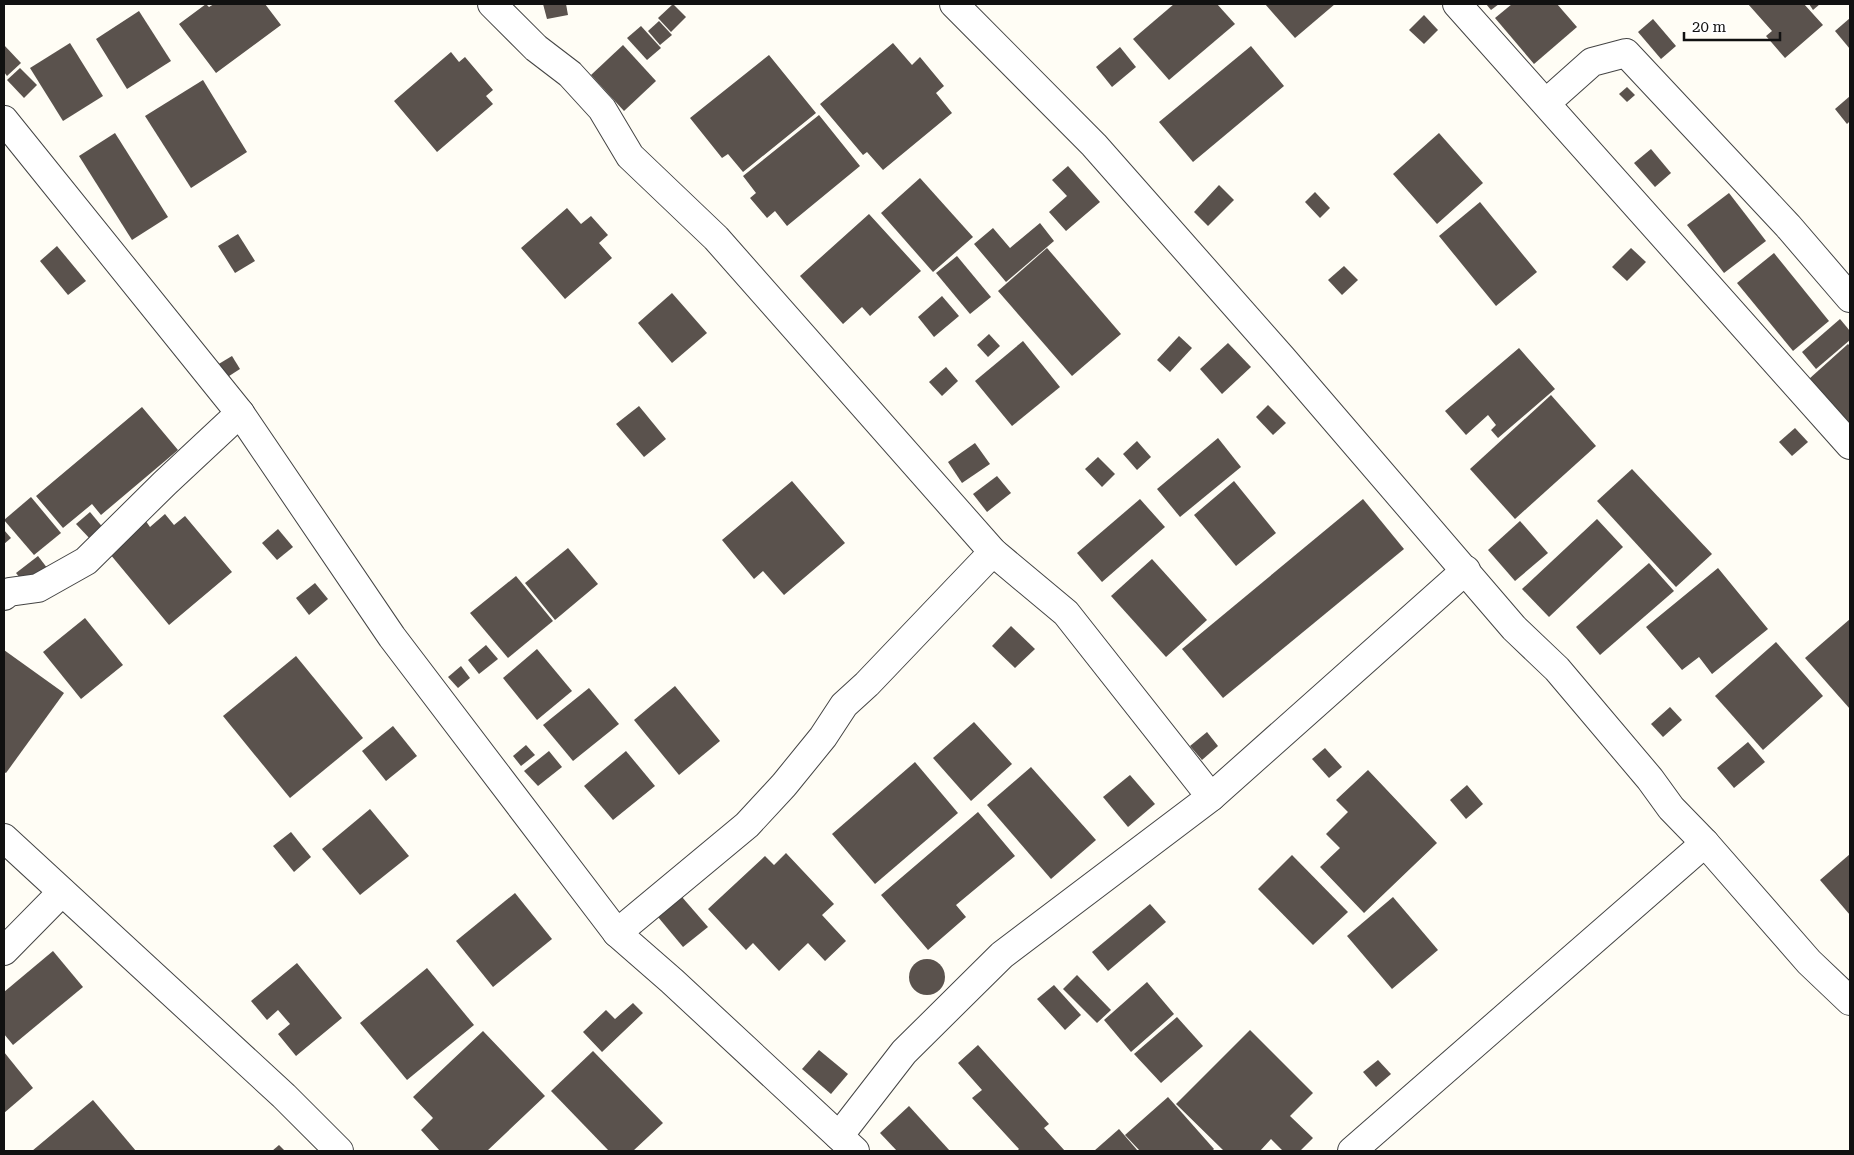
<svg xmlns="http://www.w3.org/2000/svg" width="1854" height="1155" font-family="'Roboto Serif',serif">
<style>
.building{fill:#5a524d}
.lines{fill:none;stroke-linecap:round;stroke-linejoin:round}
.minor-casing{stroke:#444;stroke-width:30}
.minor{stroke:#fff;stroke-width:28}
</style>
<rect width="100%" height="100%" fill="#fffdf5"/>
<g class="building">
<polygon points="206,4 209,7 214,4 265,4 281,25 216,73 179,24"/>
<polygon points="543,4 566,4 568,15 547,19"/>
<polygon points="673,4 686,17 671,32 658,18"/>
<polygon points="1174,4 1217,4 1235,24 1169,80 1133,39"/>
<polygon points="1265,4 1335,4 1295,38"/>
<polygon points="1486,4 1499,4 1491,10"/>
<polygon points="1512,4 1557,4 1577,27 1534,64 1495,18"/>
<polygon points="1748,4 1804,4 1823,25 1785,58 1766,36 1772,31"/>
<polygon points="1809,4 1820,4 1813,10"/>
<polygon points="139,11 171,61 127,89 96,39"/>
<polygon points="1424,15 1438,30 1424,44 1409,30"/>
<polygon points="1850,18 1850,49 1835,31"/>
<polygon points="1653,19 1676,46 1661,59 1638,32"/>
<polygon points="659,21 672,35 660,45 648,31"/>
<polygon points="641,26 661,48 647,60 627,38"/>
<polygon points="70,43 103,96 63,121 30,68"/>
<polygon points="893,43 912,65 920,57 944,86 936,93 952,113 883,170 867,152 863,155 820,104"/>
<polygon points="4,45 21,63 7,76 4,72"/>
<polygon points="623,45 656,81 624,111 591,75"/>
<polygon points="1251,46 1284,86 1193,162 1159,122"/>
<polygon points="1120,47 1136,67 1112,87 1096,67"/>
<polygon points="451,52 459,62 465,57 493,90 486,96 493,104 437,152 394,101"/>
<polygon points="769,55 816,113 743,172 728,154 722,158 690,118"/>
<polygon points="20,68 37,85 24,98 7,80"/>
<polygon points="203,80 247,152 191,188 145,116"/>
<polygon points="1627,87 1635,95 1627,102 1619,94"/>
<polygon points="1850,96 1850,121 1847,124 1835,109"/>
<polygon points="819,115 860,166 787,226 775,211 767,218 750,198 756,193 743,176"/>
<polygon points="115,133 168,217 132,240 79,156"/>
<polygon points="1439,133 1483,183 1437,224 1393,174"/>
<polygon points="1651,149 1671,173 1655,187 1634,163"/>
<polygon points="1068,166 1100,202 1066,231 1049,212 1067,196 1052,180"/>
<polygon points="920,178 973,237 933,272 881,213"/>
<polygon points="1219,185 1234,200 1208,226 1194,212"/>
<polygon points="1315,192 1330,208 1320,218 1305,202"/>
<polygon points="1729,193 1766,241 1724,273 1687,225"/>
<polygon points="1480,202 1537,272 1496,306 1439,236"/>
<polygon points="567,208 581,224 591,216 608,235 599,243 612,258 565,299 521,248"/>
<polygon points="869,214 921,271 870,316 862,307 843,324 800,276"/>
<polygon points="1040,223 1054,241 1006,282 974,244 993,228 1010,248"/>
<polygon points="238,234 255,261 235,273 218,246"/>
<polygon points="57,246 86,281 68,295 40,261"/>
<polygon points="1047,248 1121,334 1072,376 998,291"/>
<polygon points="1631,248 1646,262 1627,281 1612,267"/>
<polygon points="1774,253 1829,321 1793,351 1737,283"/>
<polygon points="957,256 991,297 970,314 936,273"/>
<polygon points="1344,266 1358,280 1342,295 1328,280"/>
<polygon points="672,293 707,333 672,363 638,323"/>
<polygon points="942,296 959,316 934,337 918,317"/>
<polygon points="1840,319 1850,331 1850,340 1816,369 1802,352"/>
<polygon points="989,334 1000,346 988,357 977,345"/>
<polygon points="1179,336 1192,348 1170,372 1157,360"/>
<polygon points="1023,341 1060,387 1012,426 975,381"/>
<polygon points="1228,343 1251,367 1222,394 1200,369"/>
<polygon points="1848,344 1850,346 1850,427 1809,379"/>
<polygon points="1519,348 1555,389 1498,438 1491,430 1496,425 1488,415 1466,435 1445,411"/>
<polygon points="232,356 240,369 226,378 217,365"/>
<polygon points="946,367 958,381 942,396 929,382"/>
<polygon points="1551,395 1596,446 1515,519 1470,469"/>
<polygon points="1268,405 1286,423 1273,435 1256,417"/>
<polygon points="639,406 666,439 644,457 616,424"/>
<polygon points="142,407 178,450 101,515 92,504 63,528 36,496"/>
<polygon points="1795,428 1808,442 1792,456 1779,442"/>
<polygon points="1218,438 1241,467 1180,517 1157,489"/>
<polygon points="1137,441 1151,457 1137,470 1123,454"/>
<polygon points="975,443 990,464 962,483 948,462"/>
<polygon points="1098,457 1115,474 1102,487 1085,469"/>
<polygon points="1632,469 1712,554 1676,587 1597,501"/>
<polygon points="997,476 1011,493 987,512 973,494"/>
<polygon points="792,481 845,543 784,595 763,571 754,579 722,540"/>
<polygon points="1234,481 1276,533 1236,566 1194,515"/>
<polygon points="31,497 61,533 34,555 4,520"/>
<polygon points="1140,499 1165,527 1102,582 1077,553"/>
<polygon points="1363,499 1404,549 1223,698 1182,649"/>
<polygon points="90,512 105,530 92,541 76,524"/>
<polygon points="165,514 174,525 185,516 232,572 169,625 105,548 143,517 150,527"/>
<polygon points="1597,519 1623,547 1549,617 1522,589"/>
<polygon points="1520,521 1548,553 1515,581 1488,550"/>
<polygon points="278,529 293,547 277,560 262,543"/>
<polygon points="4,530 11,538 4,544"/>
<polygon points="568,548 598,584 555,620 525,583"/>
<polygon points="38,556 51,573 29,589 16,573"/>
<polygon points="1152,559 1207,620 1166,657 1111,596"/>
<polygon points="1649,563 1674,591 1600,655 1576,627"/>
<polygon points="1718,568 1768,629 1712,674 1699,657 1682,670 1646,627"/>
<polygon points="516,576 553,621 508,658 470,613"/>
<polygon points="315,583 328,599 309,615 296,598"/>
<polygon points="85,618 123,665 81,699 43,652"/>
<polygon points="1850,619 1850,709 1805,658"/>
<polygon points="1011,626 1035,649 1015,668 992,646"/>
<polygon points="1776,642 1823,696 1763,750 1715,696"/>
<polygon points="486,645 498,659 479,674 468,660"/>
<polygon points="537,649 572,691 537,720 503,678"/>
<polygon points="4,650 64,693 6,773 4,772"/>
<polygon points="296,656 363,738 290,798 223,716"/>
<polygon points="461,666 470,678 458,688 448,677"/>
<polygon points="675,686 720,741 679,775 634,720"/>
<polygon points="589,688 619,724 573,761 543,725"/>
<polygon points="1670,707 1682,720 1663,737 1651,724"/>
<polygon points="974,722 1012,764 971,801 933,758"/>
<polygon points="393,726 417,756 386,781 362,751"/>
<polygon points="1207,732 1218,746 1202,760 1190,746"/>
<polygon points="1748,742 1765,762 1734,788 1717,768"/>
<polygon points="526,745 535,755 521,766 513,756"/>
<polygon points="1325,748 1342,767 1329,778 1312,759"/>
<polygon points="549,751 562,767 538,786 524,771"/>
<polygon points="626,751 655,786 613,820 584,786"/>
<polygon points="915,762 958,813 875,884 832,834"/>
<polygon points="1031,767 1096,840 1051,879 987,805"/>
<polygon points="1368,770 1437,843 1364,913 1320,867 1340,848 1326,834 1348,812 1336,800"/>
<polygon points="1130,775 1155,804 1128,827 1103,797"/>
<polygon points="1467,785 1483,804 1466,819 1450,800"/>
<polygon points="370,809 409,856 360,895 322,849"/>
<polygon points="978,812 1015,856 956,905 966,917 928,950 881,895"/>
<polygon points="291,832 311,857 294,872 273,846"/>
<polygon points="786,853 834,904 822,915 846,941 825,961 808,943 779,971 753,943 746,950 708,909 765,856 774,865"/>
<polygon points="1850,854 1850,915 1820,880"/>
<polygon points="1292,855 1348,912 1313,945 1258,889"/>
<polygon points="515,893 552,939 493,987 456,941"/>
<polygon points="682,897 708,927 683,947 658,917"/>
<polygon points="1393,897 1438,950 1392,989 1347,936"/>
<polygon points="1150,904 1166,922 1108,971 1092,952"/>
<polygon points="53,951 83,987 13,1045 4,1034 4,992"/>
<circle cx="927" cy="977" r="18"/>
<polygon points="297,963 342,1018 296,1056 278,1034 290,1024 278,1010 267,1020 251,1001"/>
<polygon points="427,968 474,1025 407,1080 360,1023"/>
<polygon points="1077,975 1111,1010 1097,1023 1063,989"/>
<polygon points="1147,982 1174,1014 1131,1052 1104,1020"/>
<polygon points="1054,985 1081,1015 1065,1030 1037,999"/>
<polygon points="633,1003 643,1013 602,1052 583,1032 606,1010 615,1019"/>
<polygon points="1177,1017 1203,1046 1161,1083 1134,1054"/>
<polygon points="1250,1030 1313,1093 1290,1116 1313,1138 1300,1151 1283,1151 1271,1139 1260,1151 1224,1151 1176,1104"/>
<polygon points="483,1031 545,1096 487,1151 440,1151 421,1130 433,1118 413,1097"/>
<polygon points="978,1045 1049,1124 1044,1128 1065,1151 1017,1151 1019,1149 972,1098 982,1090 958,1063"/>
<polygon points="819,1050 848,1074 831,1094 802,1069"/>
<polygon points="593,1051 663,1123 633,1151 609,1151 551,1091"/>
<polygon points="4,1052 33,1088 4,1113"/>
<polygon points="1378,1060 1391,1074 1376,1087 1363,1072"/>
<polygon points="1168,1097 1214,1149 1212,1151 1140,1151 1125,1135"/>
<polygon points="93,1100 136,1151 32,1151"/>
<polygon points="909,1106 950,1151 897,1151 880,1133"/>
<polygon points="1119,1129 1138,1151 1094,1151"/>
<polygon points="279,1145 285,1151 272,1151"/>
</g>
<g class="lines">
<defs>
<g id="minor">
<polyline points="492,4 536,48 570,74 602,109 630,156 716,238 993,552 1066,613 1211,797"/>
<polyline points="954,4 1094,145 1282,358 1514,628 1557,669 1650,779 1671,808 1705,843 1809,962 1850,1001"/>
<polyline points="1457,4 1850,445"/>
<polyline points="1546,103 1592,62 1626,53 1788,226 1850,298"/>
<polyline points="4,120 240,413 392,637 617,933 672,981 855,1151"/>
<polyline points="4,596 9,592 38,588 86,561 165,483 240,413"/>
<polyline points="4,838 284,1096 339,1151"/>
<polyline points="617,933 747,825 784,785 823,737 844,705 867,684 993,552"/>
<polyline points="4,951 62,892"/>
<polyline points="839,1136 904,1052 1002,955 1211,797 1466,570"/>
<polyline points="1352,1151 1705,843"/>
</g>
</defs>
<use href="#minor" class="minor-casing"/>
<use href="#minor" class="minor"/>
</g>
<rect width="1854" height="1155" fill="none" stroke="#111111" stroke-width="10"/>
<path d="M1684 32v8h96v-8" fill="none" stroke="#111111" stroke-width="2.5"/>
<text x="1692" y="32" font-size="15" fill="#111111" stroke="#ffffff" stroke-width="4" paint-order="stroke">20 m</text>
</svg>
